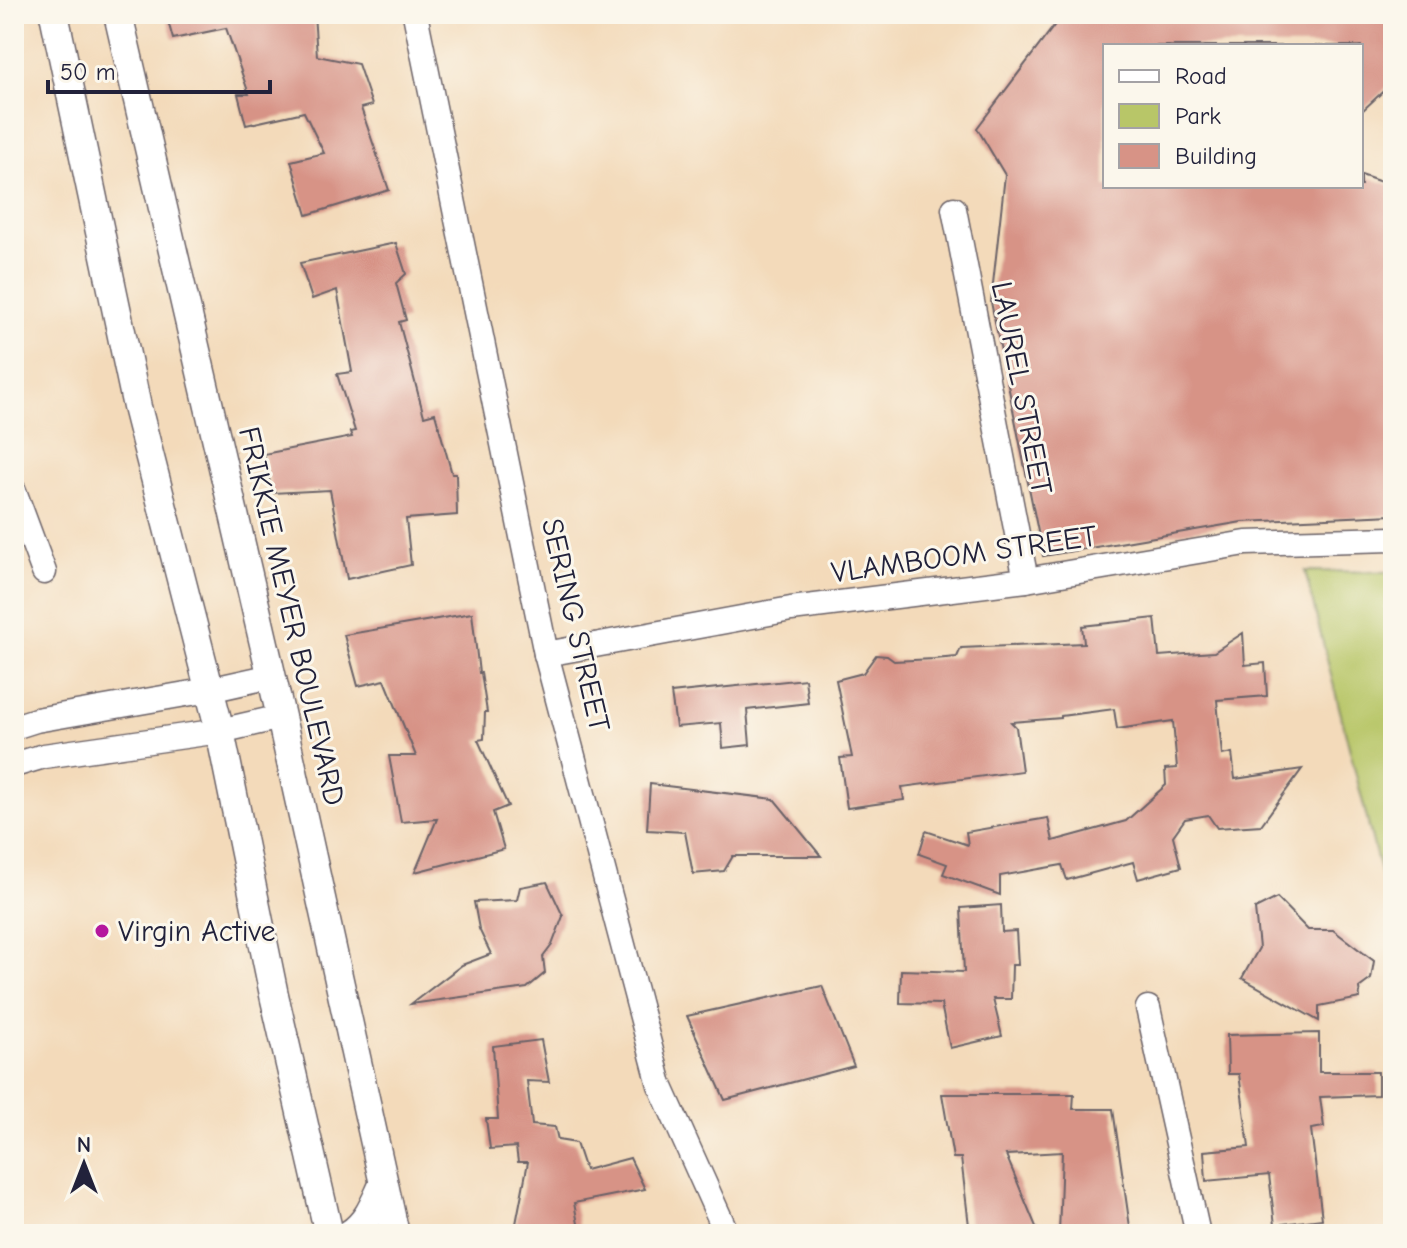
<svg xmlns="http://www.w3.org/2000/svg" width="1407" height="1248" font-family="'Comic Neue',sans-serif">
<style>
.green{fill:#b8c668;stroke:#6d7452;stroke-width:2}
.building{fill:#d79386}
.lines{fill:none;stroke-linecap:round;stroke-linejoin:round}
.minor-casing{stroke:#6b6267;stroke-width:27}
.tertiary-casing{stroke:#6b6267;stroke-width:31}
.minor{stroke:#fff;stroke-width:24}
.tertiary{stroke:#fff;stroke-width:28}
.poi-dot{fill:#b5179e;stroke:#fbf7ec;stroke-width:3}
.labels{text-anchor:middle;stroke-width:6;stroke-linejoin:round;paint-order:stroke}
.street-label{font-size:30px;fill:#22223b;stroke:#fbf7ec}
.poi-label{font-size:30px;fill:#22223b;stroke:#fbf7ec;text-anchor:start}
</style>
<rect width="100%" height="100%" fill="#fbf7ec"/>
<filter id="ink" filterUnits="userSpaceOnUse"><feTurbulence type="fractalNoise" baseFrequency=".0125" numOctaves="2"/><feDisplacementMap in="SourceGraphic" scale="16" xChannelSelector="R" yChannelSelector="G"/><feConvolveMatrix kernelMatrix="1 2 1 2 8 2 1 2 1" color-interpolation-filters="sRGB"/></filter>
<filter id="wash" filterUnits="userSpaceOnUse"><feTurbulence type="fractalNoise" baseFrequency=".006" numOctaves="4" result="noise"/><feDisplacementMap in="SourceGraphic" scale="32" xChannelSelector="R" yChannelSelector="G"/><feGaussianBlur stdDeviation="1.8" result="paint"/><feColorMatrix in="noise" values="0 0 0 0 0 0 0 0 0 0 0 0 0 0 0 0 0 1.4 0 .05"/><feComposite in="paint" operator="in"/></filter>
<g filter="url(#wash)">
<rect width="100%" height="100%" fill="#f3daba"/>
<polygon class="green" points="1305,571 1393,572 1393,923"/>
<g id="blocks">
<g class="building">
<polygon points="166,14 314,14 317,56 358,64 372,105 361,108 389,190 307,215 291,161 324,153 304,112 246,125 238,94 249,94 226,28 173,39"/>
<polygon points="1063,14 1393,14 1393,82 1361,112 1361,46 1105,46 1105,186 1361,186 1361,175 1393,186 1393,515 1242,522 1043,556 991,302 1005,175 977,128"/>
<polygon points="396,243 406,274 396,283 406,320 399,322 424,416 435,413 452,474 456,474 457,515 406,519 411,565 347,579 330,490 272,493 264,454 352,437 350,432 355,431 337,374 352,372 337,290 312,299 300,263"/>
<polygon points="472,613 479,673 481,673 487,712 485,712 484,739 478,740 508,806 493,812 504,849 415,872 437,819 401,822 389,756 416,756 385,680 358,686 344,635"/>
<polygon points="1155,618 1159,656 1214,652 1243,633 1245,665 1265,663 1267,696 1217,700 1222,755 1232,753 1235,779 1302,769 1261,825 1217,828 1208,815 1185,819 1173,836 1181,867 1138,879 1133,862 1067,880 1062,865 1000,876 1000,895 943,874 947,864 919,854 926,831 968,845 966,832 1048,818 1053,841 1126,821 1166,785 1165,769 1177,768 1173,721 1117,729 1114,709 1061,716 1061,718 1011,722 1016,727 1022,771 902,787 904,800 847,808 840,758 852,757 836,680 863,673 876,655 887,656 894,661 934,659 957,657 961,648 1084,643 1082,626"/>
<polygon points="805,679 808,703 747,710 750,745 723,748 721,723 676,727 671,693"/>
<polygon points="650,784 774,799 821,856 733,856 724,871 693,874 685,832 647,830"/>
<polygon points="547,882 563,916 552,945 543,957 545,973 527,988 411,1004 462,965 491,954 479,929 474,902 517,900 520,887"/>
<polygon points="1277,898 1308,930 1333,930 1374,961 1371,979 1359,988 1360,998 1319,1006 1319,1021 1242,978 1259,948 1255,909"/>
<polygon points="1001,905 1002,932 1016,931 1018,965 1012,965 1011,999 993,999 1002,1036 950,1048 941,1004 900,1003 901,970 964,972 961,908"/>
<polygon points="822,986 854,1066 725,1100 687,1016"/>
<polygon points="1319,1033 1319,1072 1378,1072 1378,1095 1320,1097 1324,1127 1311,1129 1322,1219 1275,1225 1269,1175 1206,1181 1204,1151 1249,1147 1239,1074 1228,1074 1227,1035"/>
<polygon points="541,1040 549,1082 527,1081 532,1125 555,1127 558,1140 576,1143 585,1170 630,1158 645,1189 574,1203 580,1234 514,1234 528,1162 518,1162 516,1147 490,1149 486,1119 498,1119 493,1046"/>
<polygon points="942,1094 1074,1094 1073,1109 1113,1109 1131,1234 1059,1234 1062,1152 1006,1155 1039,1234 970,1234 961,1158 953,1158"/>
</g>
</g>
</g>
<g filter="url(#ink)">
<use href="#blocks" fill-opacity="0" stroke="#6b6267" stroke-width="2"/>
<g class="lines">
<defs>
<g id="minor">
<polyline points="415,14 546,654 660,1085 727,1234"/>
<polyline points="954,209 1026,580"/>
<polyline points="14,491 44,572"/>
<polyline points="546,654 791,609 1026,580 1246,543 1393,539"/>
<polyline points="14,727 36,720 209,690 272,676"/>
<polyline points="14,765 44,756 220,731 281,717"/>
<polyline points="1148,1008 1198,1234"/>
</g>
<g id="tertiary">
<polyline points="54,14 137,407 220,731 274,995 329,1234"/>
<polyline points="118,14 281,717 395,1234"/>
<path d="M 350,1234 C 368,1222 374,1204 383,1185"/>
</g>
</defs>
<use href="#minor" class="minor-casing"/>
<use href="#tertiary" class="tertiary-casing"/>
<use href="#minor" class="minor"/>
<use href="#tertiary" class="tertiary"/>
</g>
</g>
<circle class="poi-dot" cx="102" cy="931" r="8"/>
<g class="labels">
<g class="street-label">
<text transform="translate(1022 388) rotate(79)" y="10">LAUREL STREET</text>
<text transform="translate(964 554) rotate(-8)" y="10">VLAMBOOM STREET</text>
<text transform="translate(292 616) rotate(77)" y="10">FRIKKIE MEYER BOULEVARD</text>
<text transform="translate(576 625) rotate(77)" y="10">SERING STREET</text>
</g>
<g class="poi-label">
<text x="118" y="941">Virgin Active</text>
</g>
</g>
<rect width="1407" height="1248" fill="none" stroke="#fbf7ec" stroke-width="48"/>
<rect x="1103" y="44" width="260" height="144" fill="#fbf7ec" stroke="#a4a2a5" stroke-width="2"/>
<rect x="1119" y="70" width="40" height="12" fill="#ffffff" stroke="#a4a2a5" stroke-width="2"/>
<text x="1175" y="84" font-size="24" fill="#22223b">Road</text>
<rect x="1119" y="104" width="40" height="24" fill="#b8c668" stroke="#a4a2a5" stroke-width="2"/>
<text x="1175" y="124" font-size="24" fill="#22223b">Park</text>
<rect x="1119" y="144" width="40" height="24" fill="#d79386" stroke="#a4a2a5" stroke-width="2"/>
<text x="1175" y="164" font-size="24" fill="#22223b">Building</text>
<g transform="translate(84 1164)" stroke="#fbf7ec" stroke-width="6" paint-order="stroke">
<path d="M0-6L14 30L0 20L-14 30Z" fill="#22223b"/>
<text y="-12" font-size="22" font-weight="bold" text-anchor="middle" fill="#22223b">N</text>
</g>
<path d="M48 80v12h222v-12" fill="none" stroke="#22223b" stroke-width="4"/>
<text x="60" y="80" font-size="24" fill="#22223b" stroke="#fbf7ec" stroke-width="6" paint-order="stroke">50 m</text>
</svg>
